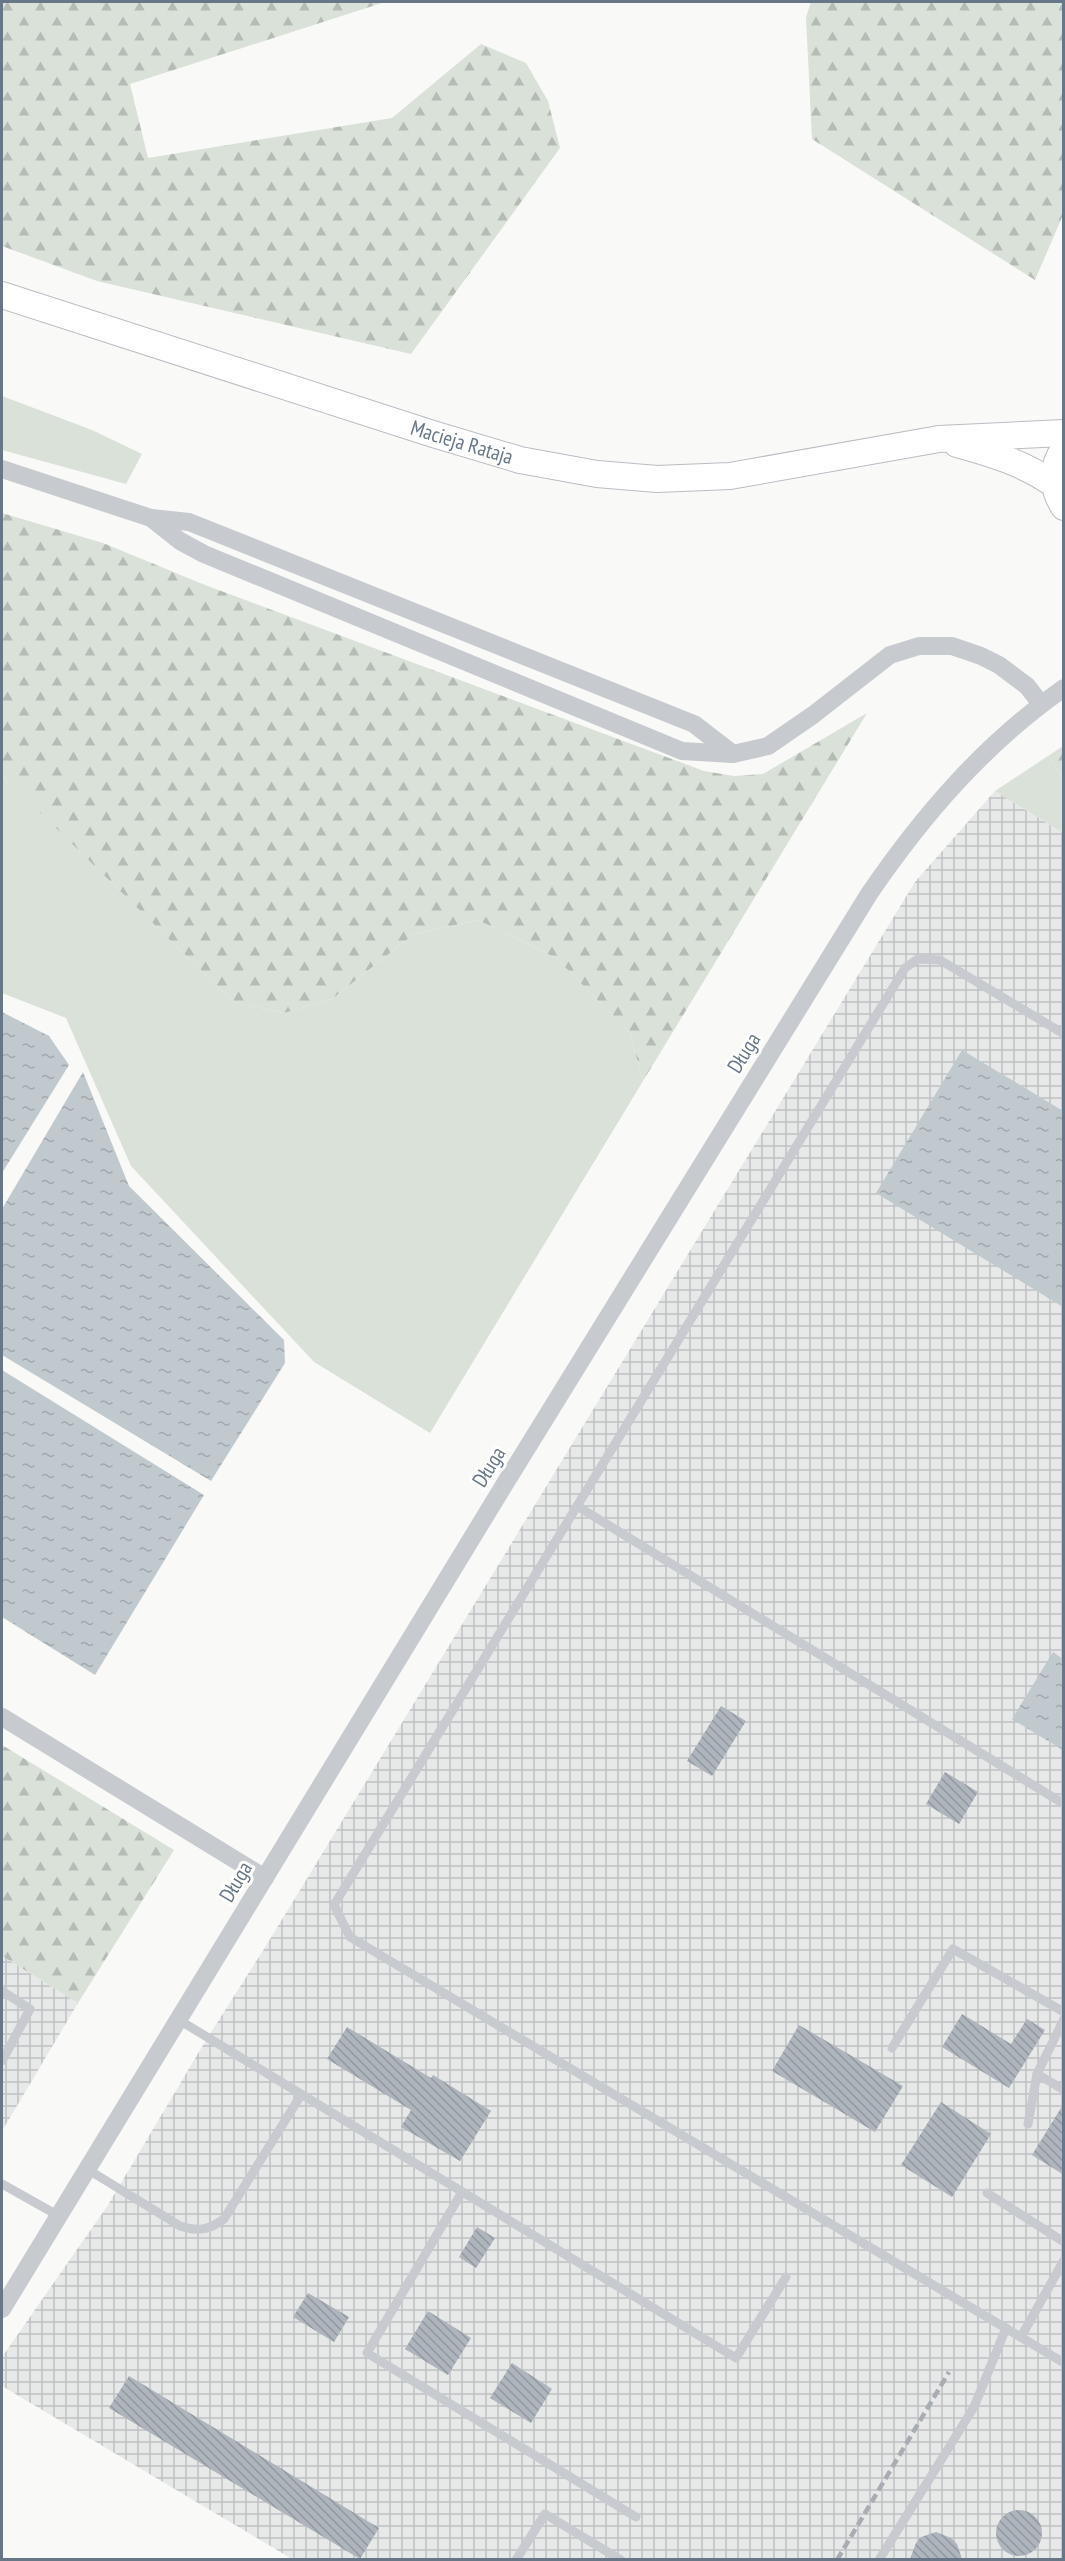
<svg xmlns="http://www.w3.org/2000/svg" width="1065" height="2561" font-family="'PT Sans Narrow',sans-serif">
<style>
.industrial{fill:url(#industrial-grid)}
.green{fill:#dae1d8}
.forest{fill:url(#forest-firs)}
.water{fill:url(#water-ripples)}
.building{fill:url(#building-back-hatch)}
.lines{fill:none;stroke-linecap:round;stroke-linejoin:round}
.secondary-casing{stroke:#b9bec3;stroke-width:28}
.lane{stroke:#c7cace;stroke-width:9}
.street{stroke:#c7cace;stroke-width:18}
.secondary{stroke:#fff;stroke-width:26}
.rail{stroke:#a7adb3;stroke-width:4.5;stroke-dasharray:9 4.5;stroke-linecap:butt}
.labels{text-anchor:middle;stroke-width:6;stroke-linejoin:round;paint-order:stroke}
.street-label{font-size:21px;fill:#687788;stroke:#fff}
</style>
<defs>
<pattern id="industrial-grid" width="8" height="8" patternUnits="userSpaceOnUse" patternTransform="scale(1.5)"><rect width="8" height="8" fill="#e7e8e8"/><path d="M0 4h8M4 0v8" fill="none" stroke="#bfc1c2"/></pattern>
<pattern id="forest-firs" width="22" height="20" patternUnits="userSpaceOnUse" patternTransform="scale(1.5)"><rect width="22" height="20" fill="#dae1d8"/><path d="M5 1l3.5 6h-7zM16 11l3.5 6h-7z" fill="#b5bbb5"/></pattern>
<pattern id="water-ripples" width="26" height="14" patternUnits="userSpaceOnUse" patternTransform="scale(1.5)"><rect width="26" height="14" fill="#c0c9ce"/><path d="M2 4q2-2 4 0t4 0M15 11q2-2 4 0t4 0" fill="none" stroke="#a0a8ad"/></pattern>
<pattern id="building-back-hatch" width="6" height="6" patternUnits="userSpaceOnUse" patternTransform="scale(1.5)"><rect width="6" height="6" fill="#aeb5bc"/><path d="M-1 5l2 2M0 0l6 6M5-1l2 2" fill="none" stroke="#91989f"/></pattern>
</defs>
<rect width="100%" height="100%" fill="#f9f9f7"/>
<g class="industrial">
<polygon points="995,791 1063,833 1063,2559 292,2559 2,2386 2,2357 108,2205 203,2045 264,1949 915,882"/>
<polygon points="2,1956 78,2003 2,2131"/>
</g>
<g class="green">
<polygon points="2,396 92,430 142,454 126,484 2,450"/>
<polygon points="1048,756 1063,778 1063,833 995,791"/>
<polygon points="2,775 233,1002 284,1013 332,999 414,934 478,920 556,958 630,1033 643,1081 430,1433 314,1362 131,1166 66,1018 2,993"/>
</g>
<g class="forest">
<polygon points="2,2 385,2 130,84 148,158 392,118 481,44 526,63 548,101 560,148 411,354 97,281 2,246"/>
<polygon points="811,2 1063,2 1063,215 1035,280 812,139 806,17"/>
<polygon points="2,513 103,543 205,585 704,771 734,776 763,774 867,713 643,1081 630,1033 556,958 478,920 414,934 332,999 284,1013 233,1002 2,775"/>
<polygon points="1063,746 1063,778 1048,756"/>
<polygon points="2,1745 174,1850 78,2003 2,1956"/>
</g>
<g class="water">
<polygon points="2,1012 49,1036 69,1065 2,1173"/>
<polygon points="962,1050 1063,1111 1063,1307 876,1193"/>
<polygon points="83,1072 129,1186 284,1340 285,1363 211,1481 2,1355 2,1209"/>
<polygon points="2,1370 204,1495 95,1675 2,1617"/>
<polygon points="1053,1652 1063,1659 1063,1750 1012,1719"/>
</g>
<g class="building">
<polygon points="721,1706 746,1721 712,1776 687,1761"/>
<polygon points="945,1772 978,1792 959,1824 926,1804"/>
<polygon points="962,2014 1011,2044 1027,2019 1045,2030 1009,2088 942,2047"/>
<polygon points="799,2025 903,2086 875,2132 772,2071"/>
<polygon points="347,2027 431,2078 433,2075 491,2111 460,2161 401,2127 411,2110 327,2059"/>
<polygon points="941,2102 991,2134 952,2197 901,2165"/>
<polygon points="1064,2103 1064,2175 1032,2155"/>
<polygon points="477,2227 495,2238 476,2268 459,2257"/>
<polygon points="308,2293 349,2317 334,2342 293,2317"/>
<polygon points="428,2311 471,2338 448,2375 405,2349"/>
<polygon points="512,2363 552,2389 531,2423 490,2398"/>
<polygon points="129,2376 379,2528 360,2559 109,2408"/>
<circle cx="1019" cy="2533" r="23"/>
<polygon points="936,2532 951,2538 957,2544 962,2559 910,2559 916,2543 921,2537"/>
</g>
<g class="lines">
<defs>
<g id="secondary">
<path id="s1" d="M 2,295 L 433,434 L 520,460 L 597,474 L 657,479 L 730,476 L 939,439 L 1064,433"/>
<path d="M 957,444 C 993,454 1024,463 1055,485"/>
<path d="M 1064,449 C 1051,467 1052,489 1064,507"/>
</g>
</defs>
<use href="#secondary" class="secondary-casing"/>
<g class="lane">
<polyline points="1064,1034 940,960 918,959 905,968 334,1905 350,1937 1064,2363"/>
<polyline points="577,1506 1064,1804"/>
<polyline points="2,1991 30,2009 2,2061"/>
<polyline points="179,2020 736,2358 786,2277"/>
<polyline points="892,2048 953,1949 1064,2012"/>
<polyline points="1037,2074 1064,2019"/>
<polyline points="1028,2124 1037,2074 1064,2090"/>
<path d="M 87,2169 L 180,2226 C 198,2232 209,2230 224,2219 L 301,2095"/>
<polyline points="2,2184 59,2216"/>
<polyline points="462,2192 367,2353 636,2517"/>
<polyline points="987,2193 1064,2242"/>
<polyline points="1021,2337 1064,2260"/>
<polyline points="516,2560 545,2514 621,2560"/>
<polyline points="879,2560 974,2407 1006,2328"/>
</g>
<g class="street">
<polyline points="2,469 151,518 189,522 694,724 733,754"/>
<polyline points="151,518 180,541 204,554 682,751 733,754 768,746 813,715 890,655 919,646 952,646 981,656 999,665 1027,686 1041,704"/>
<polyline points="2,1717 265,1878"/>
<path d="M 2,2309 L 506,1482 L 869,894 C 923,815 985,743 1064,688"/>
</g>
<use href="#secondary" class="secondary"/>
<polyline class="rail" points="837,2560 949,2372"/>
</g>
<g class="labels">
<g class="street-label">
<text dy="7" stroke="none"><textPath href="#s1" startOffset="483">Macieja Rataja</textPath></text>
<text transform="translate(744 1053) rotate(-58)" y="7">Długa</text>
<text transform="translate(489 1467) rotate(-58)" y="7">Długa</text>
<text transform="translate(236 1882) rotate(-59)" y="7">Długa</text>
</g>
</g>
<rect width="1065" height="2561" fill="none" stroke="#687788" stroke-width="6"/>
</svg>
